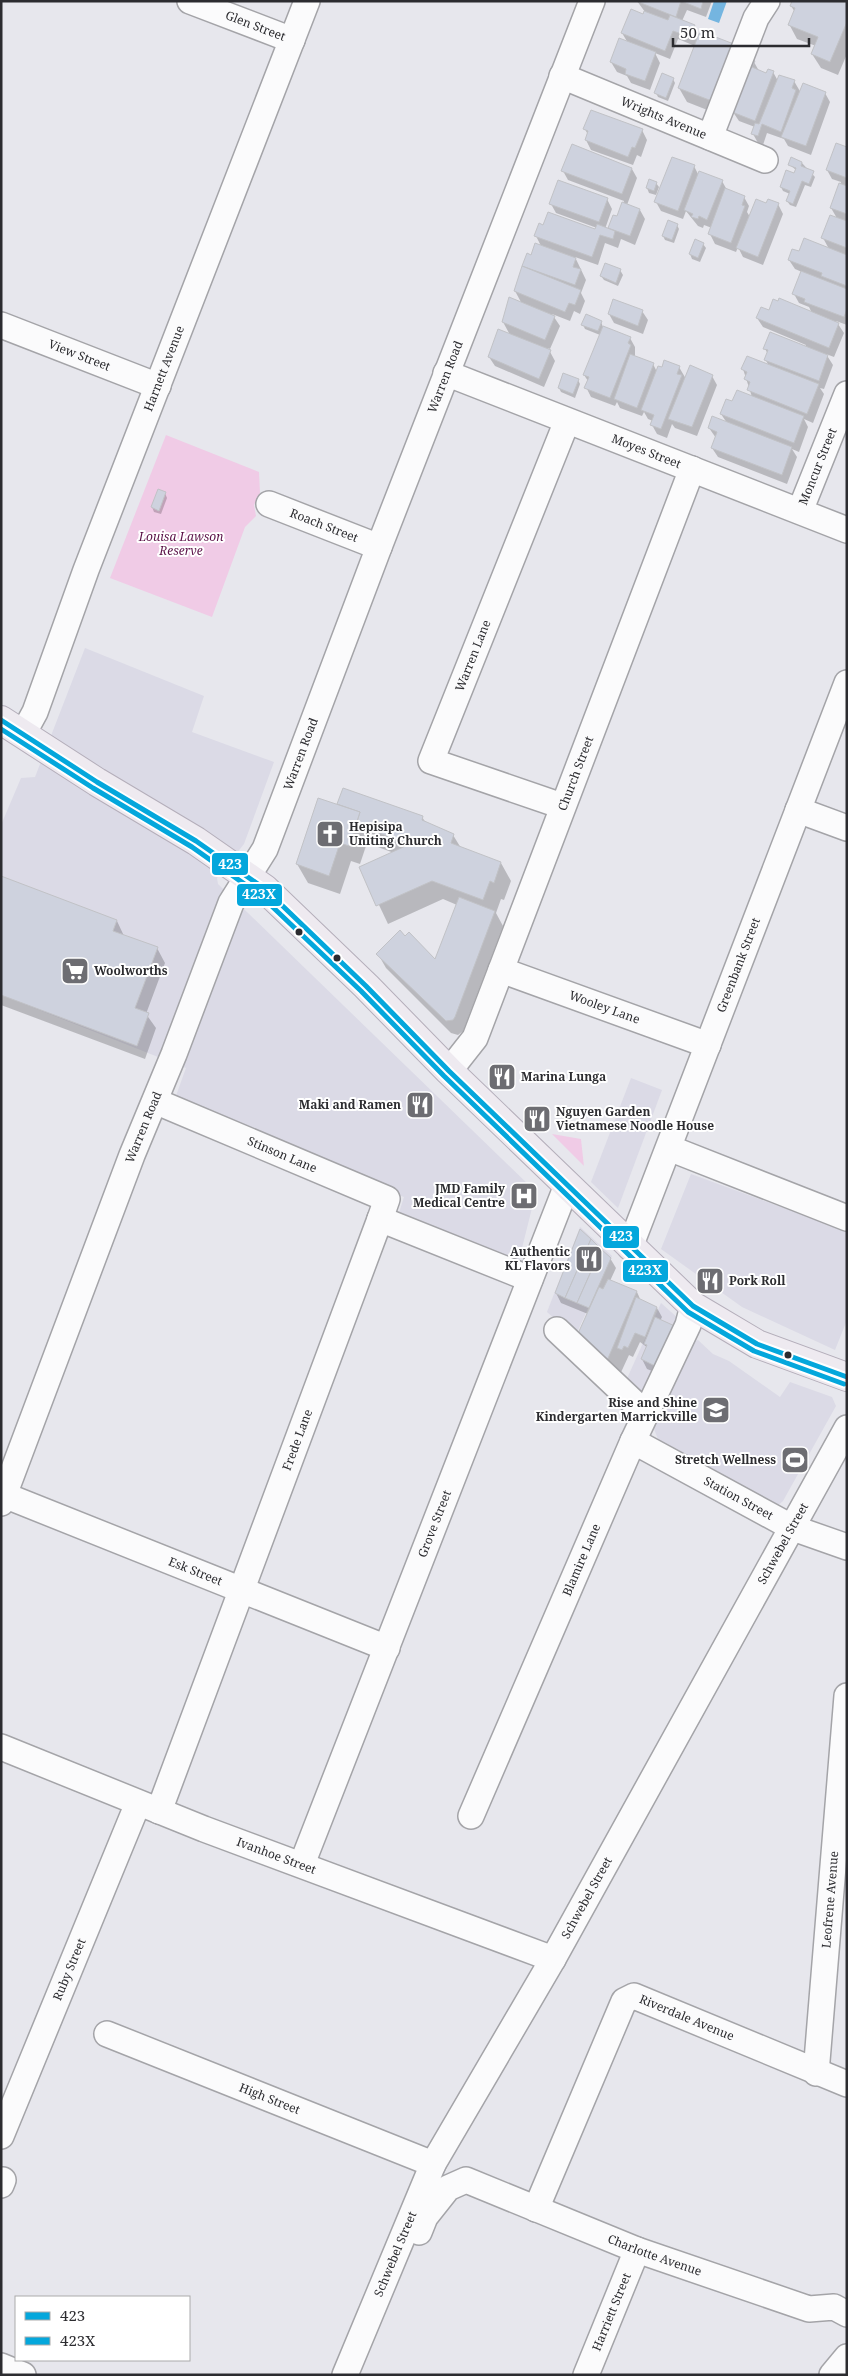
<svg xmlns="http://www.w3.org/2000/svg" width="848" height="2376" font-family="'Noto Serif',serif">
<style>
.built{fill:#dbdae6}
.green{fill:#f0cbe6}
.water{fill:#74b5e0}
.shadow{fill:#0003}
.building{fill:#ced2de;stroke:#c1c2c6}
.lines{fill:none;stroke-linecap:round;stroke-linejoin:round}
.minor-casing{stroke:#a4a4a8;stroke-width:28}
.major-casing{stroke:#b4aeba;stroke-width:30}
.minor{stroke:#fbfbfc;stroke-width:25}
.major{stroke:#eeeaf0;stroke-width:28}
.bus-1-casing{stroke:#fff;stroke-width:9}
.bus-2-casing{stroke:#fff;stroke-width:9}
.bus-1{stroke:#04a7dc;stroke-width:5}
.bus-2{stroke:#04a7dc;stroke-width:5}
.bus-dot{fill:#2c2c30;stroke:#fff;stroke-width:2}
.labels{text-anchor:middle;stroke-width:4;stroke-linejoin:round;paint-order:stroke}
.street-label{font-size:12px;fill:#2c2c30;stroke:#fff}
.park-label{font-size:12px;font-style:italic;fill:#5a1047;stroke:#fff}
.poi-label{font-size:12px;font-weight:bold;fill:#2c2c30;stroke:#fff;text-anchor:start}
.line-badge{stroke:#fff;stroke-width:2}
.badge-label{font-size:14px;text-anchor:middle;font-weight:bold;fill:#fff}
</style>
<rect width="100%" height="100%" fill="#e7e7ed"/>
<g class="built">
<polygon points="85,648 204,696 192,732 274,762 244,844 217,878 218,884 533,1189 532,1208 518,1264 397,1219 404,1197 173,1104 186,1068 1,995 1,825 21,778 35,777"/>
<polygon points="631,1078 662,1090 618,1208 591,1182"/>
<polygon points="691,1174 847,1231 847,1320 835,1350 742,1307 661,1249"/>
<polygon points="580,1227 612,1256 575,1337 547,1312"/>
<polygon points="661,1303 680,1320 646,1402 625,1383"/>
<polygon points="698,1340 713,1354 729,1361 780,1397 790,1382 832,1397 836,1406 783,1501 774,1509 662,1449 652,1424 690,1343"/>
</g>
<g class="green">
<polygon points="166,435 259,472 260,493 254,505 256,516 245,527 212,617 110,578"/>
<polygon points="552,1134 581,1139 584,1167 584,1166"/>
</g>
<polygon class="water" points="714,1 727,1 719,23 708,19"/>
<g class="shadow">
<polygon points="637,1 712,1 706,17 687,10 682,21 694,26 699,36 754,62 759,71 767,74 773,72 778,81 794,81 801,93 825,93 830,102 811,155 788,146 784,139 767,133 763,145 758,143 753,134 755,127 739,121 733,112 725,117 687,102 679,88 695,46 678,39 670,59 655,53 660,63 650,90 631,83 627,76 617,72 611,62 628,43 622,33 645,12"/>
<polygon points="793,1 842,1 847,3 847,54 838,75 821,68 812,54 816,46 797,39 789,24 795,12 791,6"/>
<polygon points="673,79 675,83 668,101 658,97 656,93"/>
<polygon points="585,129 642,130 647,140 641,157 637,155 633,165 591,150 586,140 588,135"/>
<polygon points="847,148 847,325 836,321 844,333 834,357 826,354 833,365 824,389 820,388 824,394 813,423 804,419 808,427 799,452 792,449 797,457 787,484 718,457 712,448 716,438 709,428 727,423 721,414 732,403 752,397 743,369 769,366 765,359 768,354 765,349 805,347 806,345 763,327 757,318 770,312 812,313 809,307 799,303 794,294 802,272 795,269 789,260 800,253 829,249 823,238 838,220 831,208 841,182 832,179 827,170"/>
<polygon points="802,163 815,177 811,187 805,185 796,207 790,205 787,201 790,194 783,191 781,187 794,175 796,170 790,165"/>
<polygon points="694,166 699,176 722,181 727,190 744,197 749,206 747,212 750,217 767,205 778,204 783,214 763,265 743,257 738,247 736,252 715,244 710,234 712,228 704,225 703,228 698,226 686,211 683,219 661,211 656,202"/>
<polygon points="632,169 637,178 627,205 640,210 645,219 635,245 621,239 618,248 605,243 598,265 575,257 586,280 581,293 585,301 580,314 574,311 570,321 552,314 560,326 550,349 548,348 555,361 544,387 495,366 489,357 510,335 503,322 522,304 515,291 528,255 532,256 541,246 536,236 596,230 597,228 556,213 551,204 607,199 612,209 605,229 609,230 614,216 617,218 624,201 568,180 563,171"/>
<polygon points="656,183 659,187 656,195 649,193 647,188"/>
<polygon points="677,225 679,229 674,243 665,240 663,236"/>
<polygon points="703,244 706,248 700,262 692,259 690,254"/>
<polygon points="620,270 623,275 618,286 604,280 601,276"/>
<polygon points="642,311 648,320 643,334 614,323 609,314"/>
<polygon points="601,322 603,327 630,338 635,347 635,358 653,364 657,372 679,367 686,379 712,376 717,385 697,436 675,428 672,424 667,438 657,434 652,425 653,421 648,419 644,412 642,416 620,408 617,402 615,406 591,397 586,387 588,381 584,375 600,335 585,329 583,325"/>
<polygon points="578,380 580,384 575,398 561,392 559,388"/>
<polygon points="165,493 167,498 161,514 154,512 152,507"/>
<polygon points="344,789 422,817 426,823 453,835 461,848 501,863 511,881 504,900 501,899 496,913 503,926 463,1031 458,1035 451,1033 386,968 378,954 436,961 457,905 443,899 388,924 361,867 394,853 367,843 360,864 351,861 340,894 308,883 297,864 338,806"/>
<polygon points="1,877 117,921 124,936 157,948 165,963 146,1014 156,1028 145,1059 1,1005"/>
<polygon points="610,1258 616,1268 610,1281 637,1292 641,1301 657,1308 662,1317 660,1321 667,1377 647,1369 642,1359 648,1348 640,1342 633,1357 629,1355 617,1381 611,1378 588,1314 561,1303 556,1293"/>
</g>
<g class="building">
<polygon points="636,1 703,1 701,9 681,1 676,17"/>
<polygon points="792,1 847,2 847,22 830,62 811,54 818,37 788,25 795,8 790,6"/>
<polygon points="631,9 643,14 644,11 668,20 670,15 695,25 690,37 673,31 665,51 621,33"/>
<polygon points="700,31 739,46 717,103 678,88"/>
<polygon points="619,38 656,52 645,81 625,74 626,69 610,62"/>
<polygon points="746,58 755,61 752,67 766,73 768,69 774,71 755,121 732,112"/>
<polygon points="662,73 674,78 666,98 654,93"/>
<polygon points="779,75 795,80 792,88 796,90 781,132 762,124 758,136 751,134 755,123 759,124"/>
<polygon points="803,83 826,92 806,146 781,137"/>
<polygon points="591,110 643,129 635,148 632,147 628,157 585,140 588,131 583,129"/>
<polygon points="836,143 847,147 847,178 826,170"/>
<polygon points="572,144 632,168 622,194 561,171"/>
<polygon points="672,157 695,165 678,211 654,202"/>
<polygon points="791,157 802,162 801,166 814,171 809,184 802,181 793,204 786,201 790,191 780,187 786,170 794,173 796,168 788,165"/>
<polygon points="699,171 723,180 707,220 699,216 698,219 691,217 693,214 684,210"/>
<polygon points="649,179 657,182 654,191 646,188"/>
<polygon points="558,180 608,198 599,222 549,204"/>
<polygon points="839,183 847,186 847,214 830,208"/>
<polygon points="725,188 745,196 742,205 745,206 731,243 708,234"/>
<polygon points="756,199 766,203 768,199 779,203 758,257 736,248"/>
<polygon points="622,202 640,209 630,236 608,228 613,215 617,216"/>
<polygon points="548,212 595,229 597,224 615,231 613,239 600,235 592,257 534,236 539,223 543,225"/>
<polygon points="830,215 847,221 847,248 821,238"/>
<polygon points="668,220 678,224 672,240 662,236"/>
<polygon points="804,238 847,255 847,286 821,276 822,273 788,260 792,249 799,251"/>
<polygon points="695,239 704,243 698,258 689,254"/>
<polygon points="535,243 576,258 573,267 581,269 575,285 522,266 527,253 531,255"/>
<polygon points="605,263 621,269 616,283 600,276"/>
<polygon points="522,266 581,290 575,305 569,303 565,312 514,291"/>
<polygon points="801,271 847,289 847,309 844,317 804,302 805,299 792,294"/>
<polygon points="509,297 555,316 545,340 502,322"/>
<polygon points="779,298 839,323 829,348 756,318 761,307 769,310 773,299 778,301"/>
<polygon points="613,299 643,310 638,326 608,314"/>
<polygon points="586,314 602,321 598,331 581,325"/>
<polygon points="603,326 631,337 628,343 631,345 610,398 584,388 589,377 583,375"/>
<polygon points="498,329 551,350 539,379 488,357"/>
<polygon points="770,332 828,355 819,381 764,360 768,350 763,349"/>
<polygon points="630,354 654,363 637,408 614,399"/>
<polygon points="747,356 819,384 807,414 747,390 750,382 744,379 747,372 741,369"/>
<polygon points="664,360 680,366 677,374 682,375 661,429 650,425 654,415 641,410 658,366 662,367"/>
<polygon points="690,365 713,375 692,427 668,419"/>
<polygon points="563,373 579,379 573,394 558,388"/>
<polygon points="737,390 804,416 794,443 720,414 726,399 732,401"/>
<polygon points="712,416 792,447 782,475 711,448 717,432 708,428"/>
<polygon points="158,489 166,492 159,511 151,507"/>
<polygon points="343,788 423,816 422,820 454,834 451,843 501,862 494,883 490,881 483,900 432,881 376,906 359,867 410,844 356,825 360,812 337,804"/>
<polygon points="318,798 360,812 349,846 340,843 329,876 296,864"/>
<polygon points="1,876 117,920 113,931 158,947 135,1008 149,1013 137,1046 1,995"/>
<polygon points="459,897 495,911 455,1017 453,1020 446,1021 376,954 400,930 405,936 409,932 435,959"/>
<polygon points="580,1229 591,1239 565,1298 555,1293"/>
<polygon points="591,1239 601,1249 577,1303 565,1298"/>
<polygon points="601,1249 611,1258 589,1308 577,1303"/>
<polygon points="608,1279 637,1291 606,1363 576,1338 599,1287 603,1289"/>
<polygon points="636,1297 657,1307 645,1337 635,1333 628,1348 624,1346 622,1350 617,1348"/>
<polygon points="655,1317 679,1328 661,1369 641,1359 647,1345 644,1344"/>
</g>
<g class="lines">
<defs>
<g id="minor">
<path id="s1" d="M 190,1 L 292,40"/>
<path id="s2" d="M 562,76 L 765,160"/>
<polyline points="710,137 756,18 767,1"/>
<path id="s3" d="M 1,325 L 158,386"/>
<path id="s4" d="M 446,373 L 847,530"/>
<path id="s5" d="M 269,504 L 379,547"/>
<path id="s6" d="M 800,511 L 847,394"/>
<path id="s7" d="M 23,734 L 35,712 L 86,570 L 307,1"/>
<path id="s8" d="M 562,806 L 431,761 L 567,421"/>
<polyline points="798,810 847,828"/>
<path id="s9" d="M 501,970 L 708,1045"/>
<path id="s10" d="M 449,1071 L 475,1038 L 692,469"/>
<path id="s11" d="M 155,1101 L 387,1199 L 380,1219"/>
<polyline points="669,1148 847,1218"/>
<path id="s12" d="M 630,1247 L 847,683"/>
<polyline points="557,1330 646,1414"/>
<path id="s13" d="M 633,1441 L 793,1528 L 847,1547"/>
<path id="s14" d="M 4,1495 L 387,1648"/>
<path id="s15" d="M 1,1503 L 132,1155 L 174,1054 L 231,903 L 265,849 L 379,547 L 592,1"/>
<path id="s16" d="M 1,1747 L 204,1829 L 553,1959"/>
<path id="s17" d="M 159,1811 L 380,1219 L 530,1279"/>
<path id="s18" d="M 471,1816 L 633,1441 L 688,1325 L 693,1306"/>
<path id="s19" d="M 302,1864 L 567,1185"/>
<path id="s20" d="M 107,2034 L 433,2164"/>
<path id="s21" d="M 816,2073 L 847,1696"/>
<path id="s22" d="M 1,2136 L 138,1803"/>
<polyline points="1,2185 3,2180"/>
<path id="s23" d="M 536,2209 L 624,2001 L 634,1996 L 847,2084"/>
<path id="s24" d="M 419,2232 L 425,2217 L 448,2188 L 466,2180 L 637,2250 L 809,2309 L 834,2307 L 847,2314"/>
<polyline points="1,2366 23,2375"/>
<path id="s25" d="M 345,2375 L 433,2164 L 553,1959 L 847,1428"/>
<path id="s26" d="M 586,2375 L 637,2250"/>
<polyline points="832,2375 847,2357"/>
</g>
<polyline id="major" points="1,720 97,782 196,841 265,889 366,986 449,1071 693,1306 757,1344 847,1377"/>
</defs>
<use href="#minor" class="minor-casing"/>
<use href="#major" class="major-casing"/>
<use href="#minor" class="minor"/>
<use href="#major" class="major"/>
<defs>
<polyline id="bus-1" points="1,720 97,782 196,841 265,889 366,986 449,1071 693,1306 757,1344 847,1377"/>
<polyline id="bus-2" points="1,729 93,788 192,847 260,895 361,991 444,1076 688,1312 754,1351 844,1384"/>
</defs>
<use href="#bus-1" class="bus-1-casing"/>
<use href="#bus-2" class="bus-2-casing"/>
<use href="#bus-1" class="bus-1"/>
<use href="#bus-2" class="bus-2"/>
</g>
<defs>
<symbol id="church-square" viewBox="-11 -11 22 22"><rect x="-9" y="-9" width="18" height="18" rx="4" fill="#6d6d72" stroke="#fff"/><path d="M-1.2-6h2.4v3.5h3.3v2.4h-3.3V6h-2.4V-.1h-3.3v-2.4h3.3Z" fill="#fff"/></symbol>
<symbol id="supermarket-square" viewBox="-11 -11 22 22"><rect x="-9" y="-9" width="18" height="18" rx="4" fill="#6d6d72" stroke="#fff"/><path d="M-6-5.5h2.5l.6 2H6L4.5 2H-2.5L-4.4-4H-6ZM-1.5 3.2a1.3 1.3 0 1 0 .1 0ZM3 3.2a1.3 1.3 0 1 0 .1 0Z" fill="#fff"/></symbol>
<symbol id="restaurant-square" viewBox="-11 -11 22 22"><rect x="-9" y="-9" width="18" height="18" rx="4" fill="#6d6d72" stroke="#fff"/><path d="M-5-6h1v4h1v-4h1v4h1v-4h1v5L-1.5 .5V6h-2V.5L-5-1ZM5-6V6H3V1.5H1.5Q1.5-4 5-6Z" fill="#fff"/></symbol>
<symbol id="hospital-square" viewBox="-11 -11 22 22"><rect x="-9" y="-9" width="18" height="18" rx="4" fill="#6d6d72" stroke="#fff"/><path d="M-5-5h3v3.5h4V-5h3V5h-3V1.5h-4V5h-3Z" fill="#fff"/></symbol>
<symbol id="school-square" viewBox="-11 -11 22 22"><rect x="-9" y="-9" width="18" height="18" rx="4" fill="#6d6d72" stroke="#fff"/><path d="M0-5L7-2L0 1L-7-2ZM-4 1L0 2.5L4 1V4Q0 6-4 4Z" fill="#fff"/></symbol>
<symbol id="stadium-square" viewBox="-11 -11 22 22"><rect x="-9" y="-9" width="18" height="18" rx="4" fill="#6d6d72" stroke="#fff"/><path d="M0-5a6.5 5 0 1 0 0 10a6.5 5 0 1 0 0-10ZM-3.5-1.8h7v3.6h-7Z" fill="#fff"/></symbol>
</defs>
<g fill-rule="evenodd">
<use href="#church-square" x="314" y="818" width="32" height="32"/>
<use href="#supermarket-square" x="59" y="955" width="32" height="32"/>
<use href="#restaurant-square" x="486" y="1061" width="32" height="32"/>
<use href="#restaurant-square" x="404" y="1089" width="32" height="32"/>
<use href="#restaurant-square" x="521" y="1103" width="32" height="32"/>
<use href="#hospital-square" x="508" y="1180" width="32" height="32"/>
<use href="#restaurant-square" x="573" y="1243" width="32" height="32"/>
<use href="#restaurant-square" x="694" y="1265" width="32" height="32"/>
<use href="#school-square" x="700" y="1394" width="32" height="32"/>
<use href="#stadium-square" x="779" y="1444" width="32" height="32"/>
</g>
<g class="bus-dot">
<circle cx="299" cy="932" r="4.5"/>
<circle cx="337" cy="958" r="4.5"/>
<circle cx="788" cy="1355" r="4.5"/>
</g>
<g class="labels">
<g class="street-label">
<text dy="4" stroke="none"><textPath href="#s1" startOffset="70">Glen Street</textPath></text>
<text dy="4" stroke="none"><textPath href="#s2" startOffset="110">Wrights Avenue</textPath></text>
<text dy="4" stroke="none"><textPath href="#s3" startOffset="84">View Street</textPath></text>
<text dy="4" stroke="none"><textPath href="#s7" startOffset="392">Harnett Avenue</textPath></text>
<text dy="4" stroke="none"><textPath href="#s15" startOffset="1212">Warren Road</textPath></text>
<text dy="4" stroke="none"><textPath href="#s4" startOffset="215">Moyes Street</textPath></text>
<text dy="4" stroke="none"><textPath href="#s6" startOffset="48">Moncur Street</textPath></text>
<text dy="4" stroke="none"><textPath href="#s5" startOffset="59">Roach Street</textPath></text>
<text dy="4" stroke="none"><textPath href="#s8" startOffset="252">Warren Lane</textPath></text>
<text dy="4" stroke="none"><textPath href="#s15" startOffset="808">Warren Road</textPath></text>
<text dy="4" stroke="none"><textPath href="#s10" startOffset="325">Church Street</textPath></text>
<text dy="4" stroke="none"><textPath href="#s12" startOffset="302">Greenbank Street</textPath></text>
<text dy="4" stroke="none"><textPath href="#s9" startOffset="110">Wooley Lane</textPath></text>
<text dy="4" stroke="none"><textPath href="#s15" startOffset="402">Warren Road</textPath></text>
<text dy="4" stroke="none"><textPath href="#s11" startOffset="138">Stinson Lane</textPath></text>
<text dy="4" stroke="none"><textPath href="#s17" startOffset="396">Frede Lane</textPath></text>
<text dy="4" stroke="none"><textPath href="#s13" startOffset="120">Station Street</textPath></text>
<text dy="4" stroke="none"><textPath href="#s19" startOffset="365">Grove Street</textPath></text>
<text dy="4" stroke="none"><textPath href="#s25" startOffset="941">Schwebel Street</textPath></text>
<text dy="4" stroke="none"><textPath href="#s18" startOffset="279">Blamire Lane</textPath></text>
<text dy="4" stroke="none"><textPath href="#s14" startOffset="206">Esk Street</textPath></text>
<text dy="4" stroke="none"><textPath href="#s16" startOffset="296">Ivanhoe Street</textPath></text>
<text dy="4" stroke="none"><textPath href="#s25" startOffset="536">Schwebel Street</textPath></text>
<text dy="4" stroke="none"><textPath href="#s21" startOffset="174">Leofrene Avenue</textPath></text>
<text dy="4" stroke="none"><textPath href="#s22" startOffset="180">Ruby Street</textPath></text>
<text dy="4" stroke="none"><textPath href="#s23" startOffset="294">Riverdale Avenue</textPath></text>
<text dy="4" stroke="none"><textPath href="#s20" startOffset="175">High Street</textPath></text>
<text dy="4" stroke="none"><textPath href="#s25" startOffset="131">Schwebel Street</textPath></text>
<text dy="4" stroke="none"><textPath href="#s24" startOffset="276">Charlotte Avenue</textPath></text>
<text dy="4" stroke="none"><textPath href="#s26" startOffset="68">Harriett Street</textPath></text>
</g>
<g class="park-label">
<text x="181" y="541">Louisa Lawson<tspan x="181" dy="14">Reserve</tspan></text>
</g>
<g class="poi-label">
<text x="349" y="831">Hepisipa<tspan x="349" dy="14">Uniting Church</tspan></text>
<text x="94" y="975">Woolworths</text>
<text x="521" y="1081">Marina Lunga</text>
<text x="401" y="1109" text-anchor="end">Maki and Ramen</text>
<text x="556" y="1116">Nguyen Garden<tspan x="556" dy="14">Vietnamese Noodle House</tspan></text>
<text x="505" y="1193" text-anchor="end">JMD Family<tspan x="505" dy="14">Medical Centre</tspan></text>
<text x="570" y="1256" text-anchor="end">Authentic<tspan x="570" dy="14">KL Flavors</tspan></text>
<text x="729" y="1285">Pork Roll</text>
<text x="697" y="1407" text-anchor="end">Rise and Shine<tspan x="697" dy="14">Kindergarten Marrickville</tspan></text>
<text x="776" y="1464" text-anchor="end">Stretch Wellness</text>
</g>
</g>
<g class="line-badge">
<rect x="211" y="852" width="38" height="24" rx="5" fill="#04a7dc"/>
<rect x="236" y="883" width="47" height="24" rx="5" fill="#04a7dc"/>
<rect x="602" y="1225" width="38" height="24" rx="5" fill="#04a7dc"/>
<rect x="622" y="1259" width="47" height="24" rx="5" fill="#04a7dc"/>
</g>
<g class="badge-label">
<text x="230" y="869">423</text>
<text x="259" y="899">423X</text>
<text x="621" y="1241">423</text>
<text x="645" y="1275">423X</text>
</g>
<rect width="848" height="2376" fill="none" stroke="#2c2c30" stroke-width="5"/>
<rect x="15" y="2296" width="175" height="65" fill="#ffffff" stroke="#ababac"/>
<rect x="25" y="2312" width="25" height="8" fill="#04a7dc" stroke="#ababac"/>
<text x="60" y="2321" font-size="15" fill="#2c2c30">423</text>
<rect x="25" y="2337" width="25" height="8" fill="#04a7dc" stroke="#ababac"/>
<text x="60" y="2346" font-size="15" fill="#2c2c30">423X</text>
<path d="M673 38v8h136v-8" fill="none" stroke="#2c2c30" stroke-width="2.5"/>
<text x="680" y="38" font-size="15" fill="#2c2c30" stroke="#ffffff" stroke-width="4" paint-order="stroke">50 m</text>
</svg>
